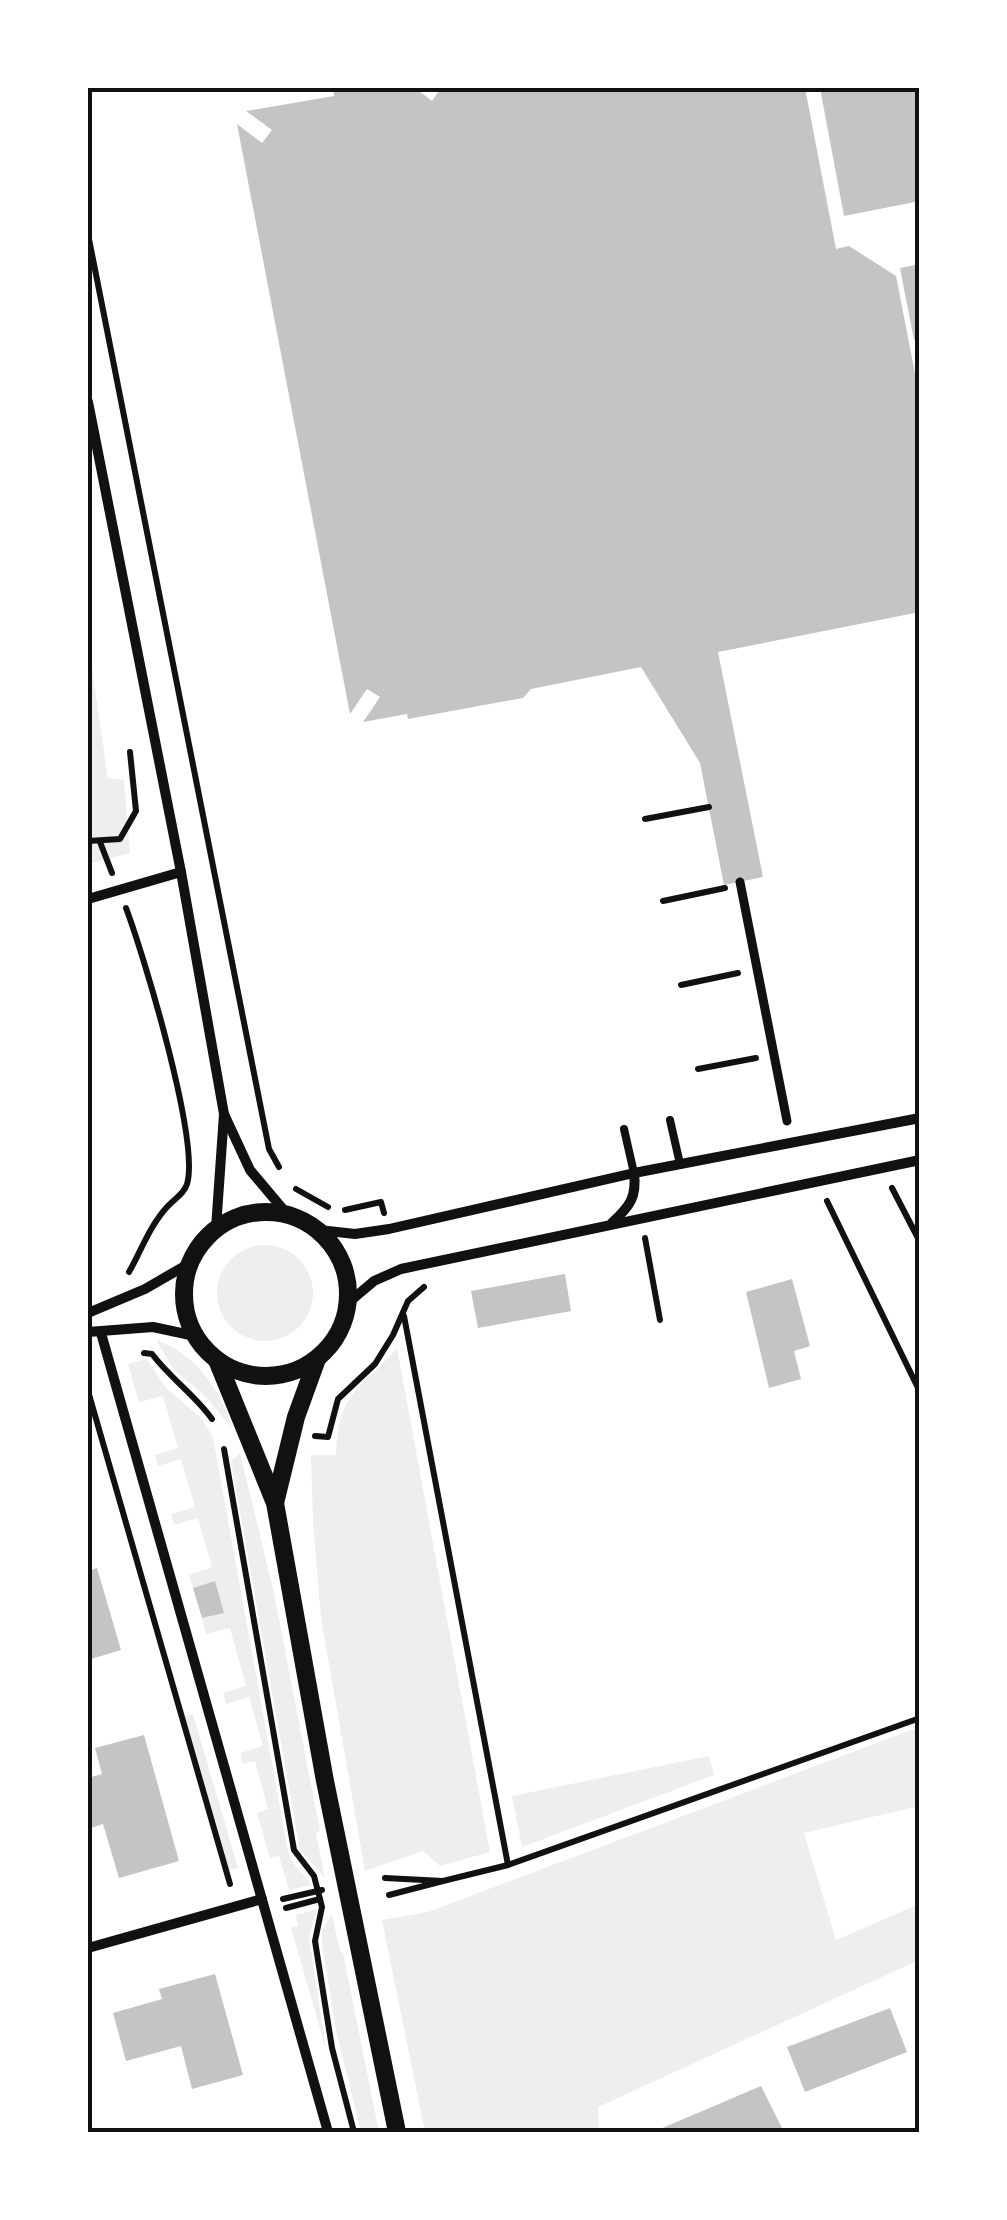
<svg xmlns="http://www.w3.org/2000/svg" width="1007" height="2220" font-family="Inter,sans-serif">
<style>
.green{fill:#eee}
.building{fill:#c4c4c4}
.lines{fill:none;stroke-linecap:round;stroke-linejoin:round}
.path{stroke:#111;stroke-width:6}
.service{stroke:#111;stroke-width:8}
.pedestrian{stroke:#111;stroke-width:9}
.minor{stroke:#111;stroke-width:10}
.tertiary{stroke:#111;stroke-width:18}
.neatline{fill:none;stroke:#111;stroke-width:4}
</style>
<rect width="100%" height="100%" fill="#fff"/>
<g class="green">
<polygon points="88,642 108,778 124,780 130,853 88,864"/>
<circle cx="265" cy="1293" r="48"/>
<path d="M 156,1340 C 195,1353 221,1390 232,1428 L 205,1396 L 174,1370 Z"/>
<path d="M 397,1348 L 490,1852 L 440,1866 L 423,1851 L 365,1871 L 321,1618 L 313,1523 L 311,1455 L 336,1455 C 339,1390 358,1393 397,1348 Z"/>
<polygon points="147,1359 165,1387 201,1418 213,1437 288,1852 293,1863 312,1885 289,1890 279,1856 270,1858 257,1813 268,1809 255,1761 243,1764 240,1753 263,1746 249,1697 226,1704 223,1693 246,1686 230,1628 206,1634 202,1618 223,1613 215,1582 193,1588 189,1575 212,1567 198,1518 174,1525 171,1514 195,1507 181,1459 158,1466 155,1455 178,1448 163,1396 139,1402 128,1364"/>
<polygon points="240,1453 274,1593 320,1831 316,1833 325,1878 300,1850 231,1461"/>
<polygon points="193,1714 238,1868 229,1870 185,1716"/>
<polygon points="919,1727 919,1806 804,1833 836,1940 919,1904 919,1960 598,2107 599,2132 425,2132 382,1920 428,1912"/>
<polygon points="709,1756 714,1775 522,1847 512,1796"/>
<polygon points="317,1909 309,1937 326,2049 291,1928 298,1926 296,1915"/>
<polygon points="332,1914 340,1952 343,1953 379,2132 361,2132 337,2035 322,1944 322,1931"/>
</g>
<g class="building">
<polygon points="333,88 415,88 432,101 441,88 805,88 836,249 849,246 896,276 920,399 920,612 718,652 763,877 724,885 700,763 641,667 531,689 523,698 408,719 407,714 363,722 380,697 367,689 350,714 237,124 262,143 272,130 246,111 334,96"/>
<polygon points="820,88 920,88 920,201 844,216"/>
<polygon points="920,264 920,339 914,340 900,268"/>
<polygon points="565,1274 571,1311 478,1328 471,1291"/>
<polygon points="792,1279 810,1346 794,1351 801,1379 769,1388 746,1292"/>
<polygon points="97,1568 121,1650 88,1660 88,1571"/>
<polygon points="215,1581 224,1613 202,1618 193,1588"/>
<polygon points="144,1735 179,1861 119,1878 103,1824 88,1829 88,1778 102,1774 95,1748"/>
<polygon points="215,1974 243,2075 192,2089 181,2046 126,2061 113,2013 162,1999 159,1989"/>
<polygon points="890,2008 907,2052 805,2092 787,2047"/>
<polygon points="761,2086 784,2132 653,2132"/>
</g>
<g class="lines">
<g class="path">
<polyline points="88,234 269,1149 279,1167"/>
<polyline points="645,819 709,807"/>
<polyline points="88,841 120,839 136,811 130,752"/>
<polyline points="100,842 112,873"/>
<polyline points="663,901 725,888"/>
<path d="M 126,908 C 144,956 200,1141 187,1184 C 184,1194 174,1199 167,1207 C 149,1227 141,1251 129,1272"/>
<polyline points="681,985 738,973"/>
<polyline points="698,1069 756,1058"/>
<polyline points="892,1188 920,1242"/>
<polyline points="296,1189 328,1207"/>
<polyline points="827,1201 920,1392"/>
<polyline points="345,1210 381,1202 384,1213"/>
<polyline points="645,1238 660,1320"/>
<polyline points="404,1316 508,1865"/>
<path d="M 144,1353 L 152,1354 C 172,1380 195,1395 212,1419"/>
<polyline points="88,1391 230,1884"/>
<polyline points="315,1436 328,1437 338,1399 375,1364 393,1335 408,1301 424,1287"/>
<polyline points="224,1449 294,1850 314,1876 322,1907 315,1941 332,2048 354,2132"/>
<polyline points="385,1878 443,1881 389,1895"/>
<polyline points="443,1881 508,1865 920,1718"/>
<polyline points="283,1899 322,1890"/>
<polyline points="286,1908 320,1899"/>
</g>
<g class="service">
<polyline points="670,1120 680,1164"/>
<polyline points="624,1129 634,1173"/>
</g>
<polyline class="pedestrian" points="740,882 787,1121"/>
<g class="minor">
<polyline points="88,402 181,872 224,1114 216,1228"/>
<polyline points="88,899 181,872"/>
<polyline points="224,1114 250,1170 287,1214"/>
<path d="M 612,1223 C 630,1206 637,1197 634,1173"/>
<polyline points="319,1230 355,1234 389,1229 634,1173 920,1118"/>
<polyline points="348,1303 374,1281 401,1269 920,1160"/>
<polyline points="88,1313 145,1289 190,1263"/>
<polyline points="88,1332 153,1327 195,1336"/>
<polyline points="101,1333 328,2132"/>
<polyline points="88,1948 262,1899"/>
</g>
<g class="tertiary">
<circle cx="266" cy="1294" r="82"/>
<polyline points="217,1360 275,1503 325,1781 397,2132"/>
<polyline points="275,1503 296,1417 317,1359"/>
</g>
</g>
<rect width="1007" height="2220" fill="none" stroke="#ffffff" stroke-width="180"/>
<rect x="90" y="90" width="827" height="2040" class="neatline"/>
</svg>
